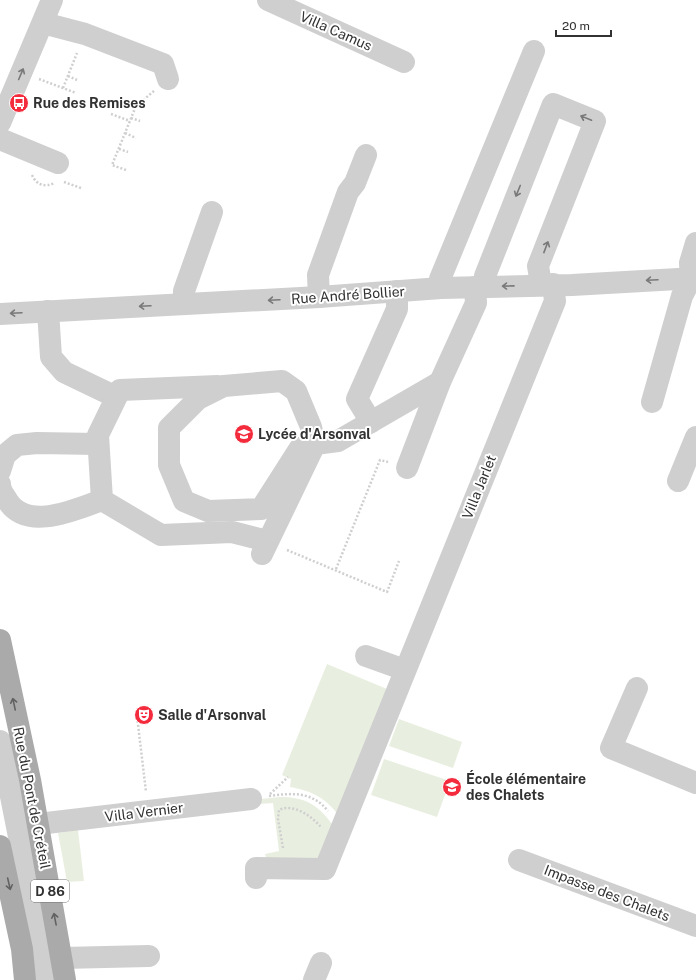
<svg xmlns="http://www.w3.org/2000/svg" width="696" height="980" font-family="'Public Sans',sans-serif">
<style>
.green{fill:#e9efe0}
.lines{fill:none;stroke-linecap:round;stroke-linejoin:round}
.path{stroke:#cfcfcf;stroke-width:2.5;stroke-dasharray:2 2;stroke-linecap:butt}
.minor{stroke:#cfcfcf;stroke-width:22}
.major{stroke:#aaa;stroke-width:22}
.oneway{stroke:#797979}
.oneway2{stroke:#626262}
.labels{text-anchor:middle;stroke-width:4;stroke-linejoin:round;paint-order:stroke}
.shield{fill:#fff;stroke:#707070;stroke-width:1}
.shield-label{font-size:13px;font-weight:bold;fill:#323232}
.street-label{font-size:14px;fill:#323232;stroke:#fff}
.poi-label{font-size:14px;font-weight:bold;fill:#323232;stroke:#fff;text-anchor:start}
</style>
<rect width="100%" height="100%" fill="#fff"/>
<g class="green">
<path d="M 327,664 L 387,689 L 339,816 C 326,798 312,791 290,787 L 291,779 L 282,775 Z"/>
<polygon points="399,719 462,742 453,768 389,746"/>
<polygon points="384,759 450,781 437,817 371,795"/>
<path d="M 280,797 C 305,797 317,804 332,824 L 324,859 L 266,858 L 265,854 L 279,851 L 273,803 L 259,804 L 261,799 Z"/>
<polygon points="78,830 84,881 67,882 58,833"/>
</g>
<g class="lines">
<g class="path">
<polyline points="68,76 77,80"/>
<polyline points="39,79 76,93"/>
<polyline points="63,88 77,53"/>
<polyline points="111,114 130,121"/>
<polyline points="131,118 140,121"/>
<polyline points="125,133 136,138"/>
<polyline points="119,149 128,152"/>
<polyline points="126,170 112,165 136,106 154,91"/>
<path d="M 32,175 C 37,186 45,187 55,183"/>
<polyline points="64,182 81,188"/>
<polyline points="287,550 387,592 399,561"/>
<polyline points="336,569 380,460 388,462"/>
<polyline points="144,715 137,716 146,792"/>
<polyline points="270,794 288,777"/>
<path d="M 269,796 C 292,793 312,791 328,811"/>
<path d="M 283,848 L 278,819 L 279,810 C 294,803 311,816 321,827"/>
</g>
<g class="minor">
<polyline points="268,0 404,62"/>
<polyline points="43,23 85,34 163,64 168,79"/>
<polyline points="0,123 52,0"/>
<polyline points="0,139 58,163"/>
<polyline points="486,286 485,276 553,104 595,121 538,266 541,284"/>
<polyline points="441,288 440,279 534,51"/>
<polyline points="319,297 318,275 348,192 355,183 366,155"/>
<polyline points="184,304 184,291 212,212"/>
<polyline points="48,311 51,357 64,372 116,397"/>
<polyline points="0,314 319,297 441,288 572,285 696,278"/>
<polygon points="282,381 296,391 311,427 315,444 300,448 261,509 208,511 184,501 169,465 169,428 198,399 224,386"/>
<polyline points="218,386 120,390 98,435 102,500 161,535 232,532 267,541"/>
<polyline points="652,402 682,296 691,279 690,263 696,243"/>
<polyline points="371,422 357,399 397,309 397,291"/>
<polyline points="407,468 440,382 476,303 475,287"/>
<polyline points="0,471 5,455 17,445 37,443 98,444"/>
<polyline points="678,481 696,437"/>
<path d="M 0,484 C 0,490 3,494 6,498 C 24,533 75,510 102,500"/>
<polyline points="262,554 315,444 338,441 440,382"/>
<polyline points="366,656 405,670"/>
<polyline points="637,688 611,748 696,783"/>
<polyline points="0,741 44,963 45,980"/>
<polyline points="38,824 251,799"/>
<polyline points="519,860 696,926"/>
<polyline points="256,878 256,868 325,869 555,301 553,284"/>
<polyline points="62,958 149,956"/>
<polyline points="314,980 321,963"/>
</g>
<g class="major">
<polyline points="0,640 30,780 65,980"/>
<polyline points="0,846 22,949 25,980"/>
</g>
</g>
<defs><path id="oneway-shaft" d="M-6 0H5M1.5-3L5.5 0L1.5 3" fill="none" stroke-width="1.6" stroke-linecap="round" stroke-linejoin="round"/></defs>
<g class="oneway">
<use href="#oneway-shaft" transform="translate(21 74) rotate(-67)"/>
<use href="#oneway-shaft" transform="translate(586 118) rotate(-158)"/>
<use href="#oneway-shaft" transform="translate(518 191) rotate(112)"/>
<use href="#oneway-shaft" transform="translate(546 247) rotate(-69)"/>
<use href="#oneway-shaft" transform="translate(652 280) rotate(177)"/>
<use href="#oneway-shaft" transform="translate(508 286) rotate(179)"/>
<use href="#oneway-shaft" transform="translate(274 300) rotate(177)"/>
<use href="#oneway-shaft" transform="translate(145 306) rotate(177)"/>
<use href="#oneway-shaft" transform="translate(16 313) rotate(177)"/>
</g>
<g class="oneway2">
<use href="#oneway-shaft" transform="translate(14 704) rotate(-102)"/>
<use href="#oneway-shaft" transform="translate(9 884) rotate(77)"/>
<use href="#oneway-shaft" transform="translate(55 919) rotate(-101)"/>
</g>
<defs>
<symbol id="bus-disc" viewBox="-11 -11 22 22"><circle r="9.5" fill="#f32b3d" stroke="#fff"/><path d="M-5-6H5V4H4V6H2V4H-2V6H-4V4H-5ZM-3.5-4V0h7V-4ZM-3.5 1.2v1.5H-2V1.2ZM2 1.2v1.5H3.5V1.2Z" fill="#fff"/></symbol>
<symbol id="school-disc" viewBox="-11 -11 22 22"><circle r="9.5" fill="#f32b3d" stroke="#fff"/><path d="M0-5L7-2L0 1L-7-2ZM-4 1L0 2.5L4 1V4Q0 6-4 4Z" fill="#fff"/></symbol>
<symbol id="theatre-disc" viewBox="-11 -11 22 22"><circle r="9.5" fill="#f32b3d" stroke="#fff"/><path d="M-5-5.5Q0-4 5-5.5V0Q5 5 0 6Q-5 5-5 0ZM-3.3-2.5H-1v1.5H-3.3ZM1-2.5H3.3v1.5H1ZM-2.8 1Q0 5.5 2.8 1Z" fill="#fff"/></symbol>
</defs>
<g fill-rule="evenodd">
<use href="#bus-disc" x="8" y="92" width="22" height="22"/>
<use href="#school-disc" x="233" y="423" width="22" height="22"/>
<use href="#theatre-disc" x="133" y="704" width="22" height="22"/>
<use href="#school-disc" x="441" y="776" width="22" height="22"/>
</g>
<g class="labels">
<rect class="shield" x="31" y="880" width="38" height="22" rx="3"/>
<g class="shield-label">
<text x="50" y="896">D 86</text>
</g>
<g class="street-label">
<text transform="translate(336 31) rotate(24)" y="5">Villa Camus</text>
<text transform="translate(348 295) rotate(-4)" y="5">Rue André Bollier</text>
<text transform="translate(479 487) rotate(-68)" y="5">Villa Jarlet</text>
<text transform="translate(32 798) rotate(79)" y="5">Rue du Pont de Créteil</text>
<text transform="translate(144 812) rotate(-7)" y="5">Villa Vernier</text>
<text transform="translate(607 893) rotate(21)" y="5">Impasse des Chalets</text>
</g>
<g class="poi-label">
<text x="33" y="108">Rue des Remises</text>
<text x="258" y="439">Lycée d'Arsonval</text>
<text x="158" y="720">Salle d'Arsonval</text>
<text x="466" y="784">École élémentaire<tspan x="466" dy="16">des Chalets</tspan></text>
</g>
</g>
<path d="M556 30v6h55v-6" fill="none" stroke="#323232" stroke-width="2"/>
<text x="562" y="30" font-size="12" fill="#323232" stroke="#ffffff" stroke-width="3" paint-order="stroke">20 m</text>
</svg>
